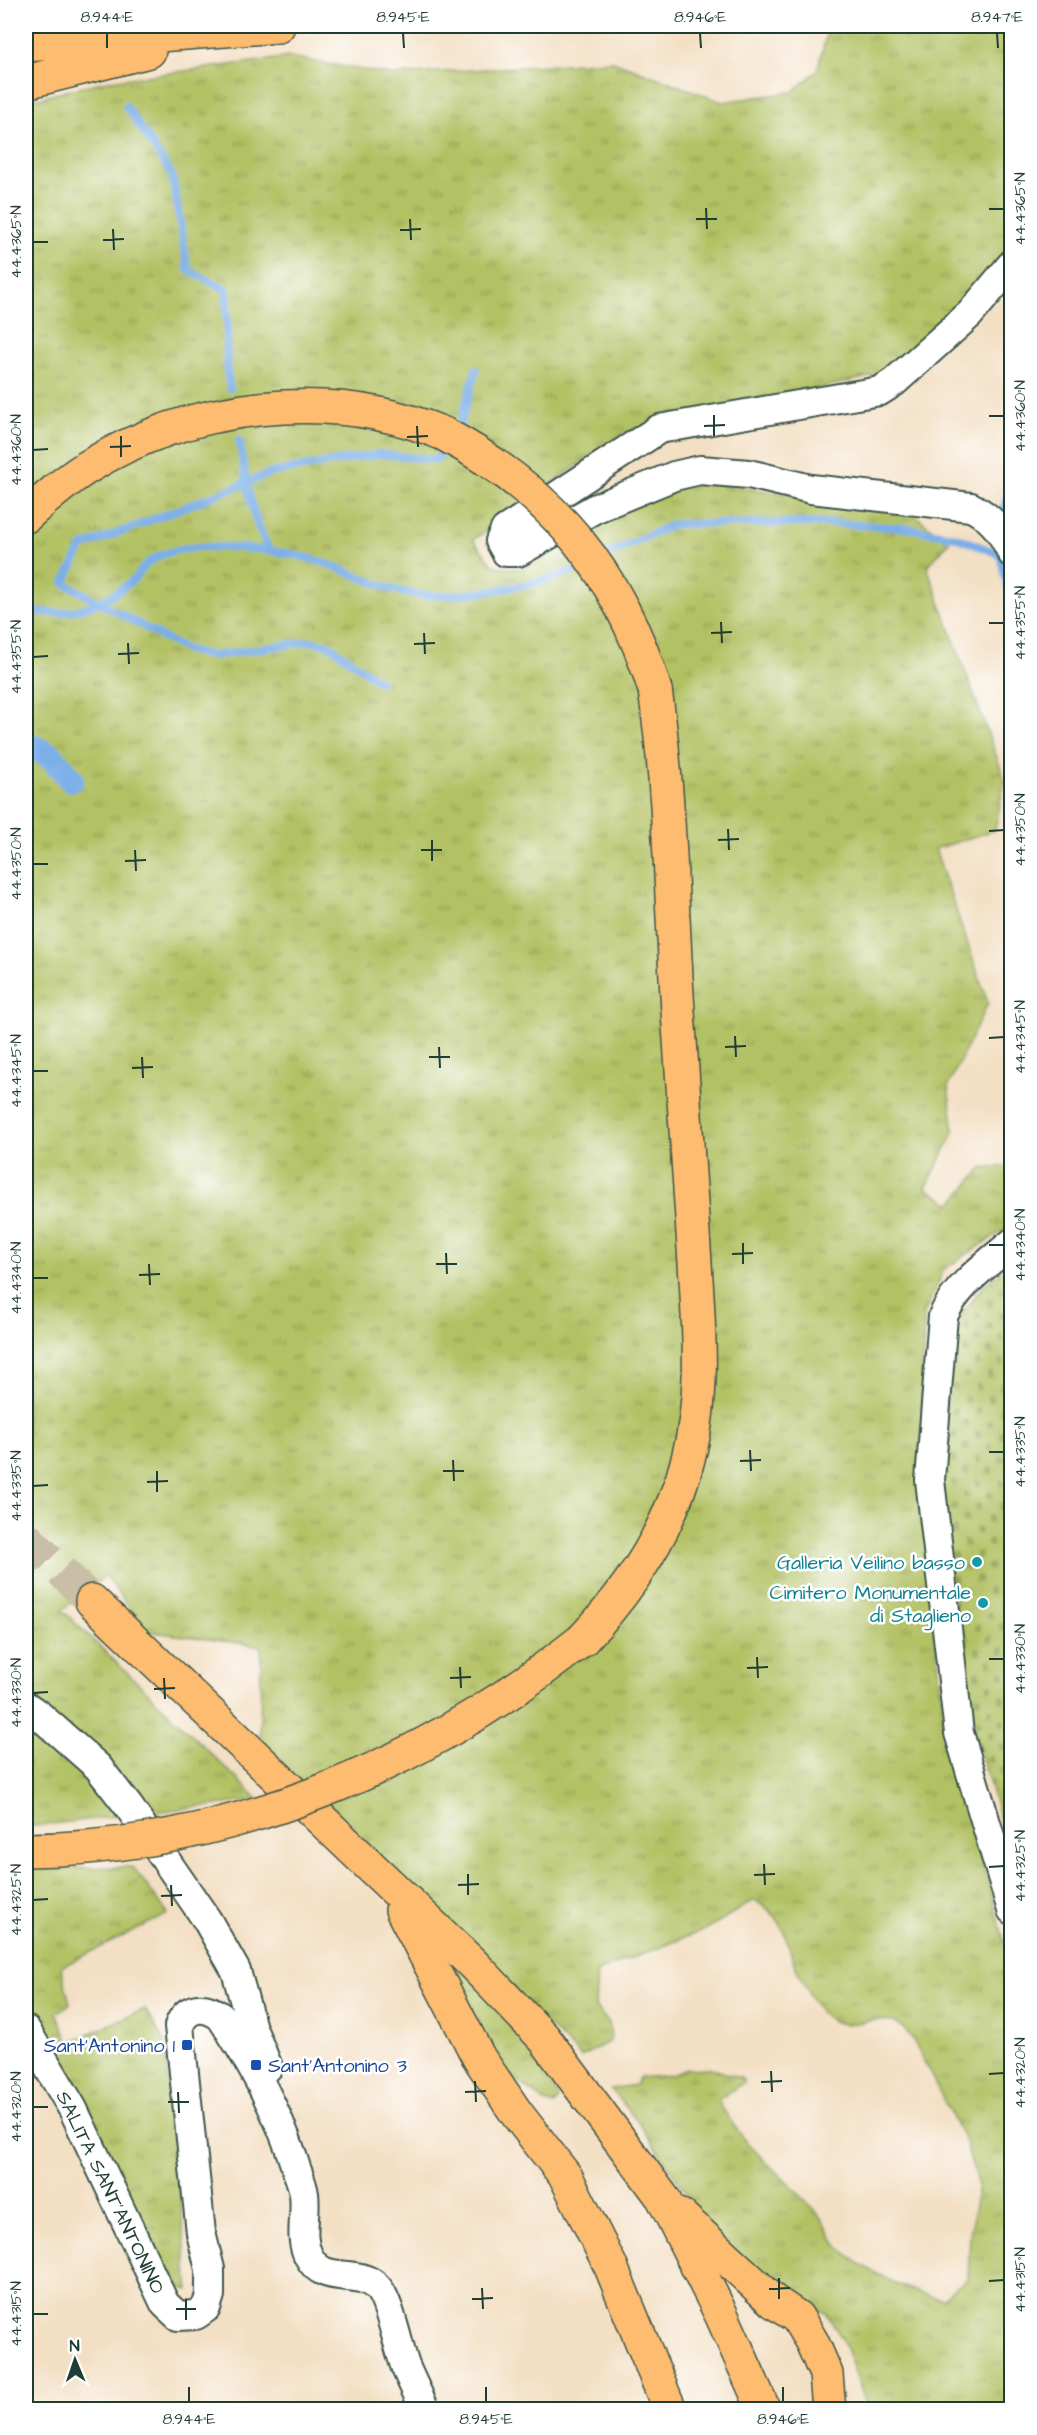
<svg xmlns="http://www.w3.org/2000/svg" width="1037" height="2435" font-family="'Architects Daughter',sans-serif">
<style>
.grass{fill:url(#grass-tufts);stroke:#687f4c;stroke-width:1.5}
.cemetery{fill:url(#cemetery-stones);stroke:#687f4c;stroke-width:1.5}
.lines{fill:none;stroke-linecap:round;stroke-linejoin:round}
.stream{stroke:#7bafe8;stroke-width:8}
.canal{stroke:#7bafe8;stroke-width:26}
.highway-tunnel{stroke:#c9bfa6;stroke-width:33;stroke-dasharray:33 16;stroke-linecap:butt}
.street-casing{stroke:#3f5549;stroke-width:32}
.highway-casing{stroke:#3f5549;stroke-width:36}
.street{stroke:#fff;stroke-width:28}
.highway{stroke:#fdbc6f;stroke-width:33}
.highway-bridge-casing{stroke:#3f5549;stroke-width:36;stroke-linecap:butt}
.highway-bridge{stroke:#fdbc6f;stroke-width:33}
.ticks{fill:none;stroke:#1f3d34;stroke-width:2}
.culture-dot{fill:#0f9aa8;stroke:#fff;stroke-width:2}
.transit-dot{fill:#1a4fb4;stroke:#fff;stroke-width:2}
.labels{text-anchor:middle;stroke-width:5;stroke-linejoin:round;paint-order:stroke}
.culture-label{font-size:20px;fill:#0d838f;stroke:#fff;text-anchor:end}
.transit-label{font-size:20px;fill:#164399;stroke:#fff;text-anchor:end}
.street-label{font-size:20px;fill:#1f3d34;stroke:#fff}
.neatline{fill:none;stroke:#1f3d34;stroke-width:2}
.ticks-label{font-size:15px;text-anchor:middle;fill:#1f3d34}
</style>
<defs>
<pattern id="grass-tufts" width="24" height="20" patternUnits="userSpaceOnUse" patternTransform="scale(1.5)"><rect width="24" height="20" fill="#b2c164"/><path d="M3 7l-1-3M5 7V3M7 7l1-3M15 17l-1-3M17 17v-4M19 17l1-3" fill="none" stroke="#909e53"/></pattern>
<pattern id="cemetery-stones" width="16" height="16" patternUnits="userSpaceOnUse" patternTransform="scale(1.5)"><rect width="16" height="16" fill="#b2c164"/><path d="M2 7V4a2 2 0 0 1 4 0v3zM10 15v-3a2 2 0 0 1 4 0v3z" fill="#909e53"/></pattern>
</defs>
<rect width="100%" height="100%" fill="#fff"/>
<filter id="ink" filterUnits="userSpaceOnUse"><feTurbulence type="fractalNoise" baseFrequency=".0167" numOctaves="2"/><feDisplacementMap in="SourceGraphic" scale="12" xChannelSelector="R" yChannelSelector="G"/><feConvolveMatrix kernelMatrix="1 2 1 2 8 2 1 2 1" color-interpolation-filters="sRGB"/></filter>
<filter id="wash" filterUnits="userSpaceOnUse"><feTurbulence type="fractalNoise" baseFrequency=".008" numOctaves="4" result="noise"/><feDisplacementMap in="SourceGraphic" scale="24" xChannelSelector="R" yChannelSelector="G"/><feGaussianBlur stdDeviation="1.35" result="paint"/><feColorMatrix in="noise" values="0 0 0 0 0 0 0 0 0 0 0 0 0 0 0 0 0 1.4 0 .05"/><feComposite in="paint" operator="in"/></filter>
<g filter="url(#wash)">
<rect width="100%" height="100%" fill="#f3dfc3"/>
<g class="grass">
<path d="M 829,26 L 1011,26 L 1011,245 L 952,316 L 885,373 L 623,433 L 473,540 L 494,566 L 520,569 L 600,518 L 692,480 L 912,513 L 949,542 L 927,567 L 1005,780 L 995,830 L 935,849 L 988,1003 L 948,1086 L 954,1132 L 926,1188 L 951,1204 L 983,1167 L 1011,1166 L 1012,1225 L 944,1269 L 924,1314 L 920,1479 L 949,1772 L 963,1793 L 1011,1965 L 1011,2409 L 868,2409 L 843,2340 L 826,2313 L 728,2254 L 639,2123 L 611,2089 L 635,2085 L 640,2078 L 671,2075 L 687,2069 L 710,2068 L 741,2078 L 744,2082 L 718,2100 C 741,2145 780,2173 814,2209 C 825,2221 831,2238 842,2250 C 860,2268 919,2297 943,2298 L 968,2278 L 970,2235 L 978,2186 L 966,2144 L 912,2038 C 908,2034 904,2028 899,2025 C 874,2009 843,2039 821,2012 C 812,2000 802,1981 796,1968 C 784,1938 787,1917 754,1900 L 707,1929 L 597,1972 L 595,2007 C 605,2017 613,2026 610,2041 L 581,2057 L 260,1745 L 261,1646 L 146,1631 L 106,1576 L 62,1610 L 259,1800 L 26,1827 L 26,101 L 101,82 L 290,57 L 391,75 L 613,61 L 722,102 L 792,92 L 817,71 Z"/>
<polygon points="133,1867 168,1914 61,1967 70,2004 56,2013 70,2042 145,2009 165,2043 189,2290 166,2284 26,1996 26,1869"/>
<polygon points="447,1951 544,2063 559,2099 554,2105 545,2102 494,2063 447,1966"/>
</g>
<polygon class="cemetery" points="1011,1265 1012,1426 1009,1440 1012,1459 1011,1856 971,1721 937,1484 952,1343 961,1314 984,1285"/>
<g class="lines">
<g class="stream">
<polyline points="126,106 172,175 188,270 227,290 227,371 230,388"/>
<polyline points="455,431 461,421 476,370"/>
<path d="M 239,440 C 246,477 250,516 269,549"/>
<polyline points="1000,520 1012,482"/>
<polyline points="999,550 1012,604"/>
<polyline points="600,558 674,524 827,523 907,528 956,537 999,554"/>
<path d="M 26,610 C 66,619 103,606 134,579 C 140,574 143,566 149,562 C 165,551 187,547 206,547 C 247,547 288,550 327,564 C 353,573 381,588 408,593 C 449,602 549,584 586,565"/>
<polyline points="380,682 329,645 310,641 212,656 184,649 64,583 82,547 274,472 379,454 436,460 448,444"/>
</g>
<polyline class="canal" points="26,744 51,756 71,779"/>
</g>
</g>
<g filter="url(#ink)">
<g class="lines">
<polyline class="highway-tunnel" points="26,1537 92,1601"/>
<defs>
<g id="street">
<path d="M 1012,264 L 970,314 L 894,382 L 880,391 L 659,429 L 505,530 L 500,541 L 506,552 L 518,552 L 594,509 L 674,476 L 700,470 L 749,474 L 811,489 L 971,507 C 993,518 1001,531 1012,553"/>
<path d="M 1012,1243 C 986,1265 957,1285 943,1316 L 930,1480 L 959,1733 L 1012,1910"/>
<polyline points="26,1706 39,1715 98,1767 129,1807 207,1920 236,1971 252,2028 268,2067"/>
<path d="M 26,2030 L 73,2109 L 165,2304 L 178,2316 L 196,2315 L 206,2308 L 210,2295 L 210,2269 L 201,2233 L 179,2026 C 187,2005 205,2005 221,2017 C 252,2064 280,2114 296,2168 C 299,2176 303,2186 304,2194 C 307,2216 298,2237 309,2257 C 324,2286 357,2267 377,2287 C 390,2300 398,2349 406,2368 C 412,2382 419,2396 425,2410"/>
</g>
<g id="highway">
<polyline points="26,45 278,26"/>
<polyline points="26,82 149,51"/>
<path d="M 26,516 C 45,499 64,482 86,468 C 191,403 331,386 444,434"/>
<polyline points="92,1601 472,1963 544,2038 663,2198 721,2314 764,2410"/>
<path d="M 582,1640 C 632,1588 670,1530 688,1459 C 705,1395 699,1329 695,1263 C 690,1188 685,1114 680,1040 C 671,924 672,805 655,690"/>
<polyline points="402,1910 479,2058 517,2114 566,2177 611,2267 670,2410"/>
<polyline points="681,2216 773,2301 797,2317 812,2342 826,2374 829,2410"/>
</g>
</defs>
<use href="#street" class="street-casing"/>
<use href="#highway" class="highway-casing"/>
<use href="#street" class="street"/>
<use href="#highway" class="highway"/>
<defs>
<g id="highway-bridge">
<path d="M 444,434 C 553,492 619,572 655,690"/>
<path d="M 26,1850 C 230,1848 423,1766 582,1640"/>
</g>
</defs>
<use href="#highway-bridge" class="highway-bridge-casing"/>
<use href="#highway-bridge" class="highway-bridge"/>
</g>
</g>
<path class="ticks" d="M 107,33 L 107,48M 403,33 L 404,48M 700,33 L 701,48M 997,33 L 998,48M 706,208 L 707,229M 989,209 L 1004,209M 410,219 L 411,240M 696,219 L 717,219M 113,229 L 114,250M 400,230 L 421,229M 103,240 L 124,239M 33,242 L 48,242M 714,415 L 714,436M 989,416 L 1004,416M 417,426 L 418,447M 704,426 L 725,425M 121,436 L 121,457M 407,437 L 428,436M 110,447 L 131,446M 33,450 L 48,449M 721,622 L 722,643M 989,623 L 1004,623M 424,633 L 425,654M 711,633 L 732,632M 128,643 L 129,664M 414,644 L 435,643M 118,654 L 139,653M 33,657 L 48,656M 728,829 L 729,850M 989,831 L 1004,830M 432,840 L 432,861M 718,840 L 739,839M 135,850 L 136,871M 421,850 L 442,850M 125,861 L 146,860M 33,864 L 48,864M 735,1036 L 736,1057M 989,1038 L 1004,1037M 439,1047 L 440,1068M 725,1047 L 746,1046M 142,1057 L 143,1078M 429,1057 L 450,1057M 132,1068 L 153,1067M 33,1071 L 48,1071M 743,1243 L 743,1264M 989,1245 L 1004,1245M 446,1253 L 447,1274M 732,1254 L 753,1253M 149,1264 L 150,1285M 436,1264 L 457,1264M 139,1275 L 160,1274M 33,1278 L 48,1278M 750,1450 L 751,1471M 989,1452 L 1004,1452M 453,1460 L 454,1481M 740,1461 L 761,1460M 157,1471 L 157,1492M 443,1471 L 464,1471M 147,1482 L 168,1481M 33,1486 L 48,1485M 757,1657 L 758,1678M 989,1659 L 1004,1659M 460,1667 L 461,1688M 747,1668 L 768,1667M 164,1678 L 165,1699M 450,1678 L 471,1677M 154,1689 L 175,1688M 33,1693 L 48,1692M 764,1864 L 765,1885M 989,1867 L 1004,1866M 468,1874 L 468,1895M 754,1875 L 775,1874M 171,1885 L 172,1906M 458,1885 L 479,1884M 161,1896 L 182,1895M 33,1900 L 48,1899M 771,2071 L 772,2092M 989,2074 L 1004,2073M 475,2081 L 476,2102M 761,2082 L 782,2081M 178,2092 L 179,2113M 465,2092 L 486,2091M 168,2102 L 189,2102M 33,2107 L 48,2107M 779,2278 L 779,2299M 989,2281 L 1004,2280M 482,2288 L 483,2309M 769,2289 L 790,2288M 186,2299 L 186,2320M 472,2299 L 493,2298M 176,2309 L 196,2309M 33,2314 L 48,2314M 189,2387 L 189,2402M 486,2387 L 486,2402M 783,2387 L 783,2402"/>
<g class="culture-dot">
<circle cx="977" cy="1562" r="6"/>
<circle cx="983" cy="1603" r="6"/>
</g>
<g class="transit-dot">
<rect x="181" y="2039" width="12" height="12" rx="3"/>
<rect x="250" y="2059" width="12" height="12" rx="3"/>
</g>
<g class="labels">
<g class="culture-label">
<text x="965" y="1569">Galleria Veilino basso</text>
<text x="971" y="1599">Cimitero Monumentale<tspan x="971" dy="23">di Staglieno</tspan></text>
</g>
<g class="transit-label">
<text x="175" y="2052">Sant'Antonino 1</text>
<text x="268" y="2072" text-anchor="start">Sant'Antonino 3</text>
</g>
<g class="street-label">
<text transform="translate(111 2192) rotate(64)" y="7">SALITA SANT'ANTONINO</text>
</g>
</g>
<rect width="1037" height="2435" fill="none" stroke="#fff" stroke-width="66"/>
<g transform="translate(75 2360) rotate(358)" stroke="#ffffff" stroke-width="4.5" paint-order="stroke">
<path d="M0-4.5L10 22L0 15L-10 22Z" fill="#1f3d34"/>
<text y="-9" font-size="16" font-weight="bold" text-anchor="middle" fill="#1f3d34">N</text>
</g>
<rect x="33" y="33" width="971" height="2369" class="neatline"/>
<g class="ticks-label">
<text x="107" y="22">8.944°E</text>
<text x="403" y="22">8.945°E</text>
<text x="700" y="22">8.946°E</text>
<text x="997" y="22">8.947°E</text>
<text transform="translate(1020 209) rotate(-90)" y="5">44.4365°N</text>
<text transform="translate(16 242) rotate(-90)" y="5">44.4365°N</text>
<text transform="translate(1020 416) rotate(-90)" y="5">44.4360°N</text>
<text transform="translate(16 450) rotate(-90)" y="5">44.4360°N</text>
<text transform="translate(1020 623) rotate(-90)" y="5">44.4355°N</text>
<text transform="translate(16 657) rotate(-90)" y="5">44.4355°N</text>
<text transform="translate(1020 830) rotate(-90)" y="5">44.4350°N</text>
<text transform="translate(16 864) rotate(-90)" y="5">44.4350°N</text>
<text transform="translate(1020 1037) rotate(-90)" y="5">44.4345°N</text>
<text transform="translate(16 1071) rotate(-90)" y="5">44.4345°N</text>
<text transform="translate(1020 1245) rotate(-90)" y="5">44.4340°N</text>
<text transform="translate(16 1278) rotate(-90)" y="5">44.4340°N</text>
<text transform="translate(1020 1452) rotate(-90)" y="5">44.4335°N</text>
<text transform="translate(16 1486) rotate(-90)" y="5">44.4335°N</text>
<text transform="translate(1020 1659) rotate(-90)" y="5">44.4330°N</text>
<text transform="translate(16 1693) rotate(-90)" y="5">44.4330°N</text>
<text transform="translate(1020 1866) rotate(-90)" y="5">44.4325°N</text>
<text transform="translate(16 1900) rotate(-90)" y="5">44.4325°N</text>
<text transform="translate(1020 2073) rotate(-90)" y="5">44.4320°N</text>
<text transform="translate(16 2107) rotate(-90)" y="5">44.4320°N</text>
<text transform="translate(1020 2280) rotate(-90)" y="5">44.4315°N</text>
<text transform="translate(16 2314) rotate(-90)" y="5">44.4315°N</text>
<text x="189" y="2424">8.944°E</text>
<text x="486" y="2424">8.945°E</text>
<text x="783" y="2424">8.946°E</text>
</g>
</svg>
